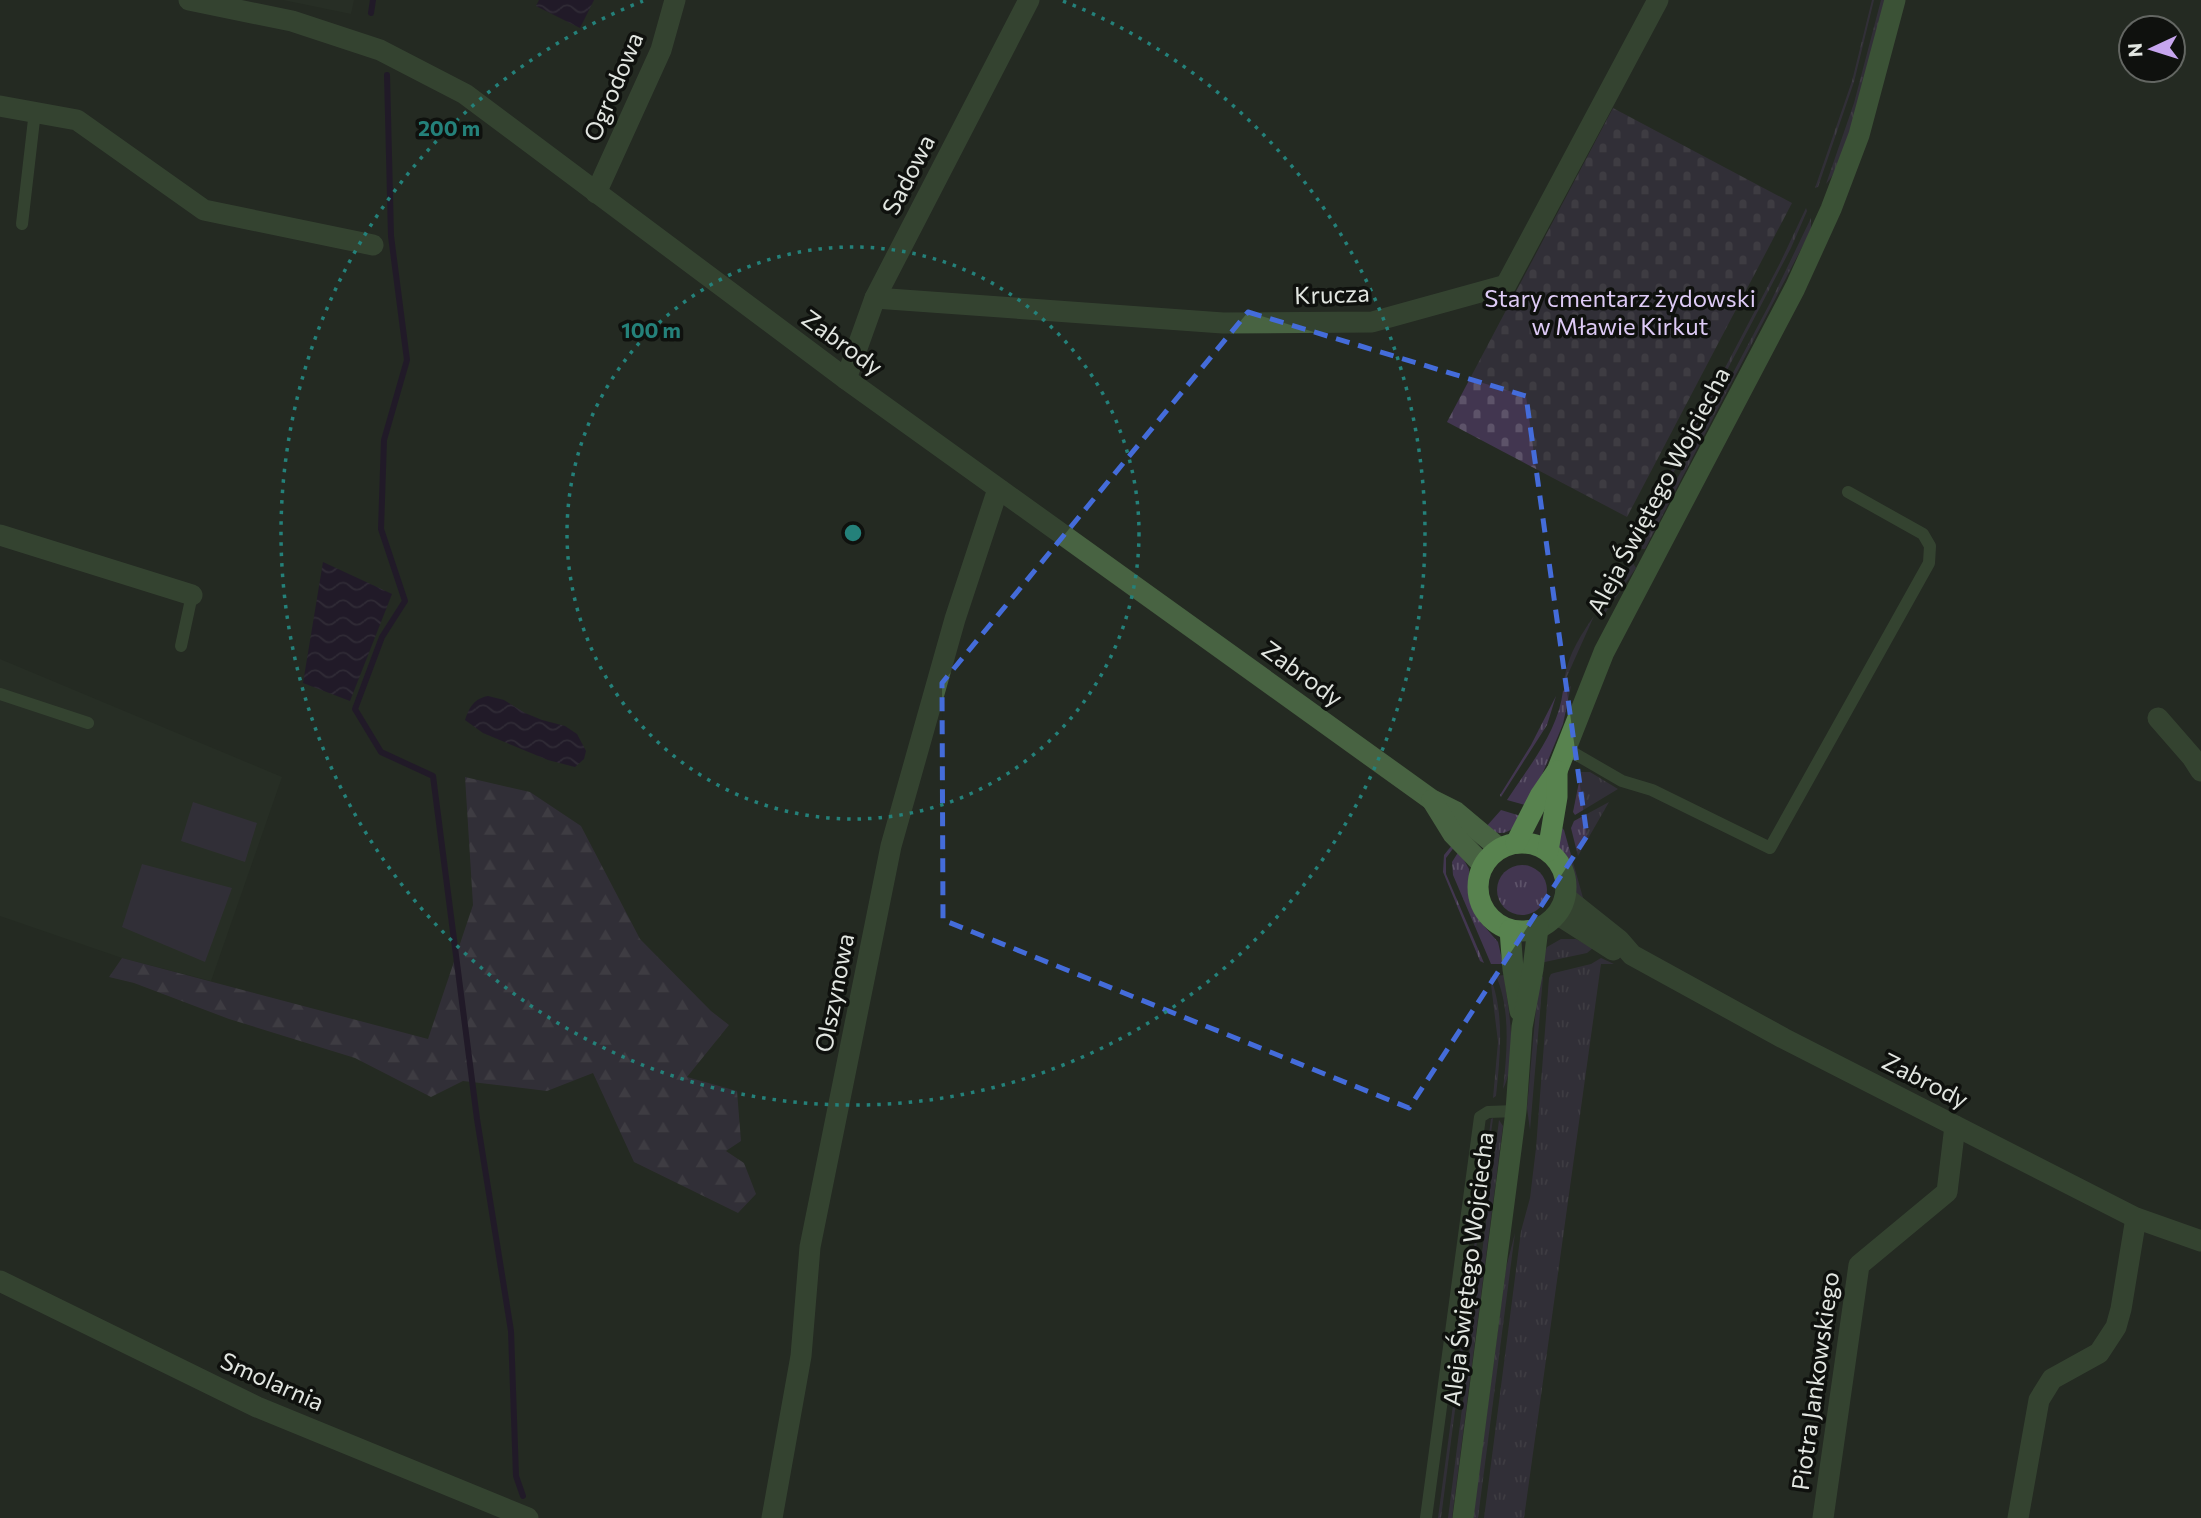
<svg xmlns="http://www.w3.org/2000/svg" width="2201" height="1518" font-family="Commissioner,sans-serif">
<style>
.built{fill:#2a3428}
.grass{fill:url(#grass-tufts)}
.forest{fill:url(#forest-firs)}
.cemetery{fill:url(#cemetery-stones)}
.pitch{fill:#423650}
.water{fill:url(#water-waves)}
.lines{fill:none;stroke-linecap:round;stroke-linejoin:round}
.stream{stroke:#1d082f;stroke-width:6}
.lane{stroke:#486342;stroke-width:12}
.street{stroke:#486342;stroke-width:21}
.secondary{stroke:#58834f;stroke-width:21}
.marked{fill:none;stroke:#446cda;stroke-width:5;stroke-dasharray:14 9;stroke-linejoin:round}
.ring{fill:none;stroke:#24817a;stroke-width:3.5;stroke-dasharray:3.5 7}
.labels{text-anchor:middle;stroke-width:7;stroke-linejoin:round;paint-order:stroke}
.street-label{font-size:24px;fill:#e2e6e1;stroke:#0f110e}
.park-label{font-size:24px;fill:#decbf6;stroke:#0f110e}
.centre{fill:#24817a;stroke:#0f110e;stroke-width:3.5}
.ring-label{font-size:21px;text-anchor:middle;font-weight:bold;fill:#24817a;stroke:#0f110e;stroke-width:7;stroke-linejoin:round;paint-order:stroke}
</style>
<defs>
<pattern id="grass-tufts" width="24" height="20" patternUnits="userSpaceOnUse" patternTransform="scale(1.75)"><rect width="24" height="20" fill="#423650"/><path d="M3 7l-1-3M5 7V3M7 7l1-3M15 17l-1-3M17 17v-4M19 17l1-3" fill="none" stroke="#5d5369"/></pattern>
<pattern id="forest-firs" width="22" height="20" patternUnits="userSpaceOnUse" patternTransform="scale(1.75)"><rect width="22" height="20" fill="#423650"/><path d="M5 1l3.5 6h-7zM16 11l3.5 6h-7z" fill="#5d5369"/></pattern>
<pattern id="cemetery-stones" width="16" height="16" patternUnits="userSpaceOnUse" patternTransform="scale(1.75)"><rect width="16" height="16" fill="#423650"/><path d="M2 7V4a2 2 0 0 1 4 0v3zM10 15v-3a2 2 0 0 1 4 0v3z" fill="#5d5369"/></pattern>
<pattern id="water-waves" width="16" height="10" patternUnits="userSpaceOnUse" patternTransform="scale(1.75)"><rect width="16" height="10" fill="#1d082f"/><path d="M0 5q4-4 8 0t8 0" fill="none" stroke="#3e2c4d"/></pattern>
</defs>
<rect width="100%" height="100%" fill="#242a22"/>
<g class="built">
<polygon points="283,0 354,0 351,14"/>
<polygon points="0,659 282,777 211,981 122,958 0,916"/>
</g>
<g class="grass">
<polygon points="1872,0 1874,0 1854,82 1818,187 1815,188 1852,81"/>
<path d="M 1881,0 L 1885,0 C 1875,36 1848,164 1826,184 L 1854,103 Z"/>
<polygon points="1806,208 1807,211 1791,248 1635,546 1632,545 1780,263"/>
<polygon points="1811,218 1811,230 1645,549 1640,549 1771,301"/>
<polygon points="1633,563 1636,568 1601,619 1601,607"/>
<path d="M 1594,616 L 1564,683 C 1566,658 1580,636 1594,616 Z"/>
<path d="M 1571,686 L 1563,724 L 1529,806 L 1507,800 C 1529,766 1558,732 1563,691 Z"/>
<polygon points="1556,696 1547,725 1501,797 1500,795 1531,745"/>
<polygon points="1581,772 1590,772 1618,789 1575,815 1573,812"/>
<polygon points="1609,802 1578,856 1571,828 1574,821"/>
<path d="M 1501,810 L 1524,817 C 1510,832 1505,838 1485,828 Z"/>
<polygon points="1562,828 1564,830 1585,905 1575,895 1570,871 1559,849 1558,843"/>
<polygon points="1453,844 1455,846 1446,858 1446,874 1484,963 1480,961 1443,872 1444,855"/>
<polygon points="1459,851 1469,869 1471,904 1478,919 1498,942 1503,964 1491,964 1453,875 1452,862"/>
<circle cx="1522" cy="890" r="25"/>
<polygon points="1561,939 1576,939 1593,948 1587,953 1540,963 1547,947"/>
<polygon points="1601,958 1614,964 1601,964 1524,1518 1484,1518 1521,1231 1530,1198 1536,1148 1549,978 1551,974 1554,973 1591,964"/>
<path d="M 1504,975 C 1508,1010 1519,1056 1503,1089 C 1507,1054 1511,1009 1496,976 Z"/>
<polygon points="1539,975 1543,977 1530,1130 1527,1108"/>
<path d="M 1490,976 C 1505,1013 1500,1057 1496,1096 L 1493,1098 L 1498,1042 Z"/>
<polygon points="1493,1118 1441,1518 1438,1518 1491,1119"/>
<polygon points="1499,1120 1503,1126 1452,1518 1448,1518"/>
<polygon points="1515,1233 1478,1518 1473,1518 1506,1268"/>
</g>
<polygon class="forest" points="465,777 530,792 581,826 640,939 711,1011 729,1025 687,1077 737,1091 741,1141 726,1151 744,1163 756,1194 738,1213 634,1162 593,1073 547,1091 463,1081 431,1097 355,1058 229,1019 134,983 109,977 122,958 428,1039 473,905"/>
<polygon class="cemetery" points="1613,108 1792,203 1627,517 1447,422"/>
<g class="pitch">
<polygon points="193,802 257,823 245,862 181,841"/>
<polygon points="142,864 232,888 205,962 122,927"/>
</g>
<g class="water">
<polygon points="539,0 594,0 580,28 536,6"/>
<polygon points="323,562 392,594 350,701 303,683"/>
<path d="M 488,696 L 504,700 L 525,713 L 542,720 L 565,726 L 577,734 L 586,751 L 584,759 L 575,767 L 548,760 L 483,733 L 465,720 C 470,706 474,699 488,696 Z"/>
</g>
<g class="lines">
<g class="stream">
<polyline points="371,13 373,0"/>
<polyline points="387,75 391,236 407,360 384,440 381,529 405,601 382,637 355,709 381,752 433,776 477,1119 511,1331 516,1476 523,1496"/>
</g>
<g class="lane">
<polyline points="22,224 35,111"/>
<polyline points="181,646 192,595"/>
<polyline points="0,694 88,723"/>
<polyline points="1565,748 1622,781 1652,790 1770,848 1929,563 1930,546 1923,534 1848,492"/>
<polyline points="1426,1518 1480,1117 1488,1112 1516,1111"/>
</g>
<g class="street">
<polyline points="189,0 292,21 380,50 465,94 846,379 1432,800 1456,812 1499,848"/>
<polyline points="0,106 77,120 204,210 373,245"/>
<polyline points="596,193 661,50 675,0"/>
<polyline points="875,298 1223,323 1372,322 1506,285 1658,0"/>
<polyline points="846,379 875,298 1029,0"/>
<polyline points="0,535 192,595"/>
<polyline points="2158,718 2192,757 2201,771"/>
<polyline points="1432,800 1453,834 1483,865"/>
<polyline points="1565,897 1619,940 1632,955 1783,1038 2136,1218 2201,1241"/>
<polyline points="1555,916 1563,918 1613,950"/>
<polyline points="0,1281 257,1407 528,1518"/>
<polyline points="772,1518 801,1356 810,1247 891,846 955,619 996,495 1000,490"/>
<polyline points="1823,1518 1859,1265 1947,1192 1955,1126"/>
<polyline points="2018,1518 2039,1400 2052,1379 2099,1353 2116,1327 2121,1309 2136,1218"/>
</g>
<g class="secondary">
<circle cx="1522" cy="887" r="44"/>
<polyline points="1516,843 1540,796 1557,771 1604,652 1795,288 1831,209 1859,135 1895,0"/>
<polyline points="1548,851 1557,797 1557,771"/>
<polyline points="1510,930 1513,969 1520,1011"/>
<polyline points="1463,1518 1516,1111 1522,1027 1533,969 1538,928"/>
</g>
</g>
<path d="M0 0H2201V1518H0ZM 1248,312 L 1526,396 L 1587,836 L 1409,1108 L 943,920 L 942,683 Z" fill="#242a22" fill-opacity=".55" fill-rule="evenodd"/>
<path class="marked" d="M 1248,312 L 1526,396 L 1587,836 L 1409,1108 L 943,920 L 942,683 Z"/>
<g class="ring">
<circle cx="853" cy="533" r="286"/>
<path d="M1063 1A572 572 0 1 1 643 1"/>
</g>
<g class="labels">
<g class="street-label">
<text transform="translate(614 87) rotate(-67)" y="8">Ogrodowa</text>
<text transform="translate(909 175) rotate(-63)" y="8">Sadowa</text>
<text transform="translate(1332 295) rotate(-2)" y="8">Krucza</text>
<text transform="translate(842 343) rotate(36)" y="8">Zabrody</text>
<text transform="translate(1659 491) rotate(-62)" y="8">Aleja Świętego Wojciecha</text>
<text transform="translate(1302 674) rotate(36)" y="8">Zabrody</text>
<text transform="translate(835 993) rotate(-79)" y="8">Olszynowa</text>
<text transform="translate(1925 1081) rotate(27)" y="8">Zabrody</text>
<text transform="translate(1469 1269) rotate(-83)" y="8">Aleja Świętego Wojciecha</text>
<text transform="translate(1816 1381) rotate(-82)" y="8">Piotra Jankowskiego</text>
<text transform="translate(272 1382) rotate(24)" y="8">Smolarnia</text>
</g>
<g class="park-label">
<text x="1620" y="307">Stary cmentarz żydowski<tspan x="1620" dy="28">w Mławie Kirkut</tspan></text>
</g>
</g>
<circle cx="853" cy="533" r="10" class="centre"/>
<g class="ring-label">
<text x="449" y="136">200 m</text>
<text x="651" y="338">100 m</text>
</g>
<g transform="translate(2152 49) rotate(266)"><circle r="33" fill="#0f110e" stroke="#636662" stroke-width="2"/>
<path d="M0-5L12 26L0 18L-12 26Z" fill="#c7a6ef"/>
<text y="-10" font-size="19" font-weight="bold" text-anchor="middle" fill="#e2e6e1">N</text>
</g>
</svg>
